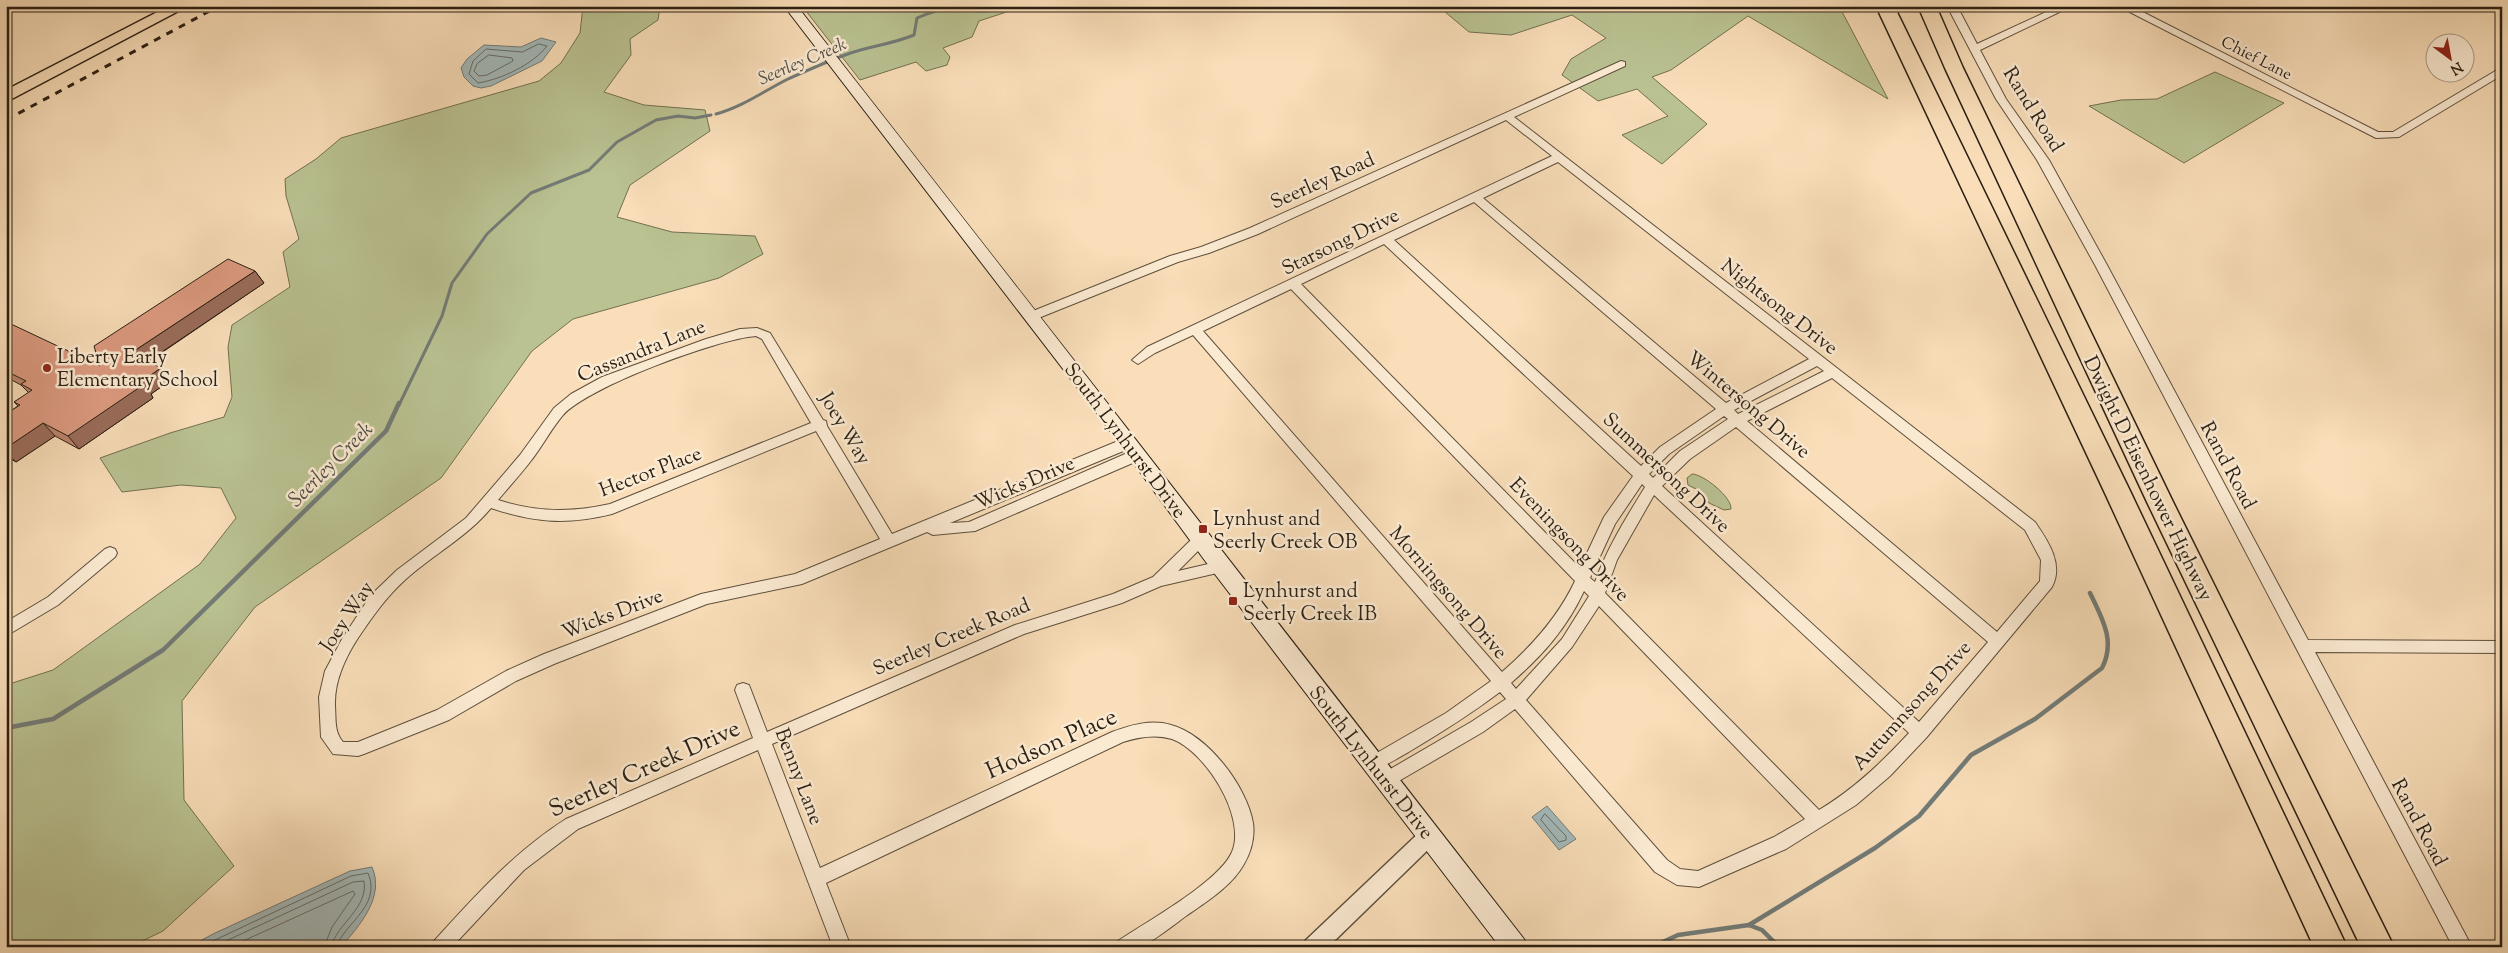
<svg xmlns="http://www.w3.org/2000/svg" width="2508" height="953" font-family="'Sorts Mill Goudy',serif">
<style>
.green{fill:#bac292;stroke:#727052}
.water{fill:#a3b9ba;stroke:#737b77}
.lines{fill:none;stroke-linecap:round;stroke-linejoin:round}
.shore{stroke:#666c66;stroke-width:1}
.stream-far1{stroke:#737b77;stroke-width:3}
.stream{stroke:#737b77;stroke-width:4.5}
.minor-casing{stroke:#5e4f3c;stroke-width:2}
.tertiary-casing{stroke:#5e4f3c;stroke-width:3}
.secondary-casing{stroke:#2a1f13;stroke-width:2}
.primary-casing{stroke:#2a1f13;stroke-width:3}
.motorway-casing{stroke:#2a1f13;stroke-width:3}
.minor{fill:#fbead2;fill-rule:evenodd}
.tertiary{fill:#fbead2;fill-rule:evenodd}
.secondary{fill:#fbead2;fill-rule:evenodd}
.primary{fill:#f9deb9;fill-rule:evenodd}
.motorway{fill:#f9deb9;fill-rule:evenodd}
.rail{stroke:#2a1f13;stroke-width:3;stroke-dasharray:7 7;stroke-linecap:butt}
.wall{fill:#bd846e;stroke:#2a1f13}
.shaded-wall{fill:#9a6c5a;stroke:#2a1f13}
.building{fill:#dc9a80;stroke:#2a1f13}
.poi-dot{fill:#8f2418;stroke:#fbead2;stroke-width:2}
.labels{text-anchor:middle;stroke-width:5;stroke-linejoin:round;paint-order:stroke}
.far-street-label{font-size:16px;fill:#2a1f13;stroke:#fbead2}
.far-water-label{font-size:18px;font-style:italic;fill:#4e4d45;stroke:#fbead2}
.street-label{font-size:20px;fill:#2a1f13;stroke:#fbead2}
.poi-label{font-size:20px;fill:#2a1f13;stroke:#fbead2;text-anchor:start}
.water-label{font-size:21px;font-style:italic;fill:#4e4d45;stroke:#fbead2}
.near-street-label{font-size:24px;fill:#2a1f13;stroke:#fbead2}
</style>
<rect width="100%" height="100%" fill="#f9deb9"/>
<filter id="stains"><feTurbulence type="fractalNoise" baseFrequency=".004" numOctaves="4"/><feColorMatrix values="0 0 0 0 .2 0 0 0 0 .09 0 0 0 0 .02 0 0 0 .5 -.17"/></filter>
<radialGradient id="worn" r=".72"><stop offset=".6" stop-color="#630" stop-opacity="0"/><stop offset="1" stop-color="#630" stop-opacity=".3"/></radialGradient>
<g class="green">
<polygon points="583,6 660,6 658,20 630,39 631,55 604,92 644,105 705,110 710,131 630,185 617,217 672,232 755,236 763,254 719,278 573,319 532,351 441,478 255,607 182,701 184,800 234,866 163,931 130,947 6,947 6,685 53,670 200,564 236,518 221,488 181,485 122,492 100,458 170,433 224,417 232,397 228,347 232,325 290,287 283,252 299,239 286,196 285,179 316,159 341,138 539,81 561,63 580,33"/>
<polygon points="802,6 1025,6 979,21 972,37 943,48 950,57 947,65 926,71 916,62 860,80"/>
<polygon points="1438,6 1839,6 1888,99 1748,16 1671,70 1652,77 1707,124 1662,164 1622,135 1668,116 1637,89 1598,101 1562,75 1571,59 1606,38 1572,15 1511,35 1469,32"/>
<polygon points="2215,72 2284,103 2184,163 2089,106 2121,100 2157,99"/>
<path d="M 1692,474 C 1703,474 1732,497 1731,509 L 1724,510 L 1709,503 L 1698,490 L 1688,485 L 1687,478 Z"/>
</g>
<g class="water">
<polygon points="541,38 556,42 542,61 491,86 481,88 473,86 464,77 461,68 467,59 484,45 521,47"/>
<polygon points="1547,806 1576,839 1559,850 1532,817"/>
<path d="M 372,867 C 385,897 360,925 341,947 L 195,947 L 196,943 L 215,933 L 350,871 Z"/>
</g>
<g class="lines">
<g class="shore">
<path d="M 539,44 L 547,46 C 532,65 502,79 478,83 L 469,74 L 473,61 L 486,49 L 522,52 Z"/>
<polygon points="489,55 512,58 513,61 487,75 479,76 474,71 477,64"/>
<polygon points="1545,814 1566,836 1566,840 1559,842 1541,820"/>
<path d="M 200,947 L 351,876 L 368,873 C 383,908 338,927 338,947"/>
<path d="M 213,947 L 353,882 L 364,881 C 368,909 338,922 331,947"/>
<polyline points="230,947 353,891 355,894 332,927 324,947"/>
</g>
<g class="stream-far1">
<path d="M 716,114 C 742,107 764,91 788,79 C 806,71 826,62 845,55 C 868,46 890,45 914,35 L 917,18 C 930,12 944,8 959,9 C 976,10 985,15 1001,6"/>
<polyline points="399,405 442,316 452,283 487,234 531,193 589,170 617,142 656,120 678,116 695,118 711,115"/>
</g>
<g class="stream">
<polyline points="6,728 53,719 163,650 386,431 399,403"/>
<path d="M 1749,925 L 1875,848 L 1919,816 L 1971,755 L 2035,719 L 2102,668 C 2116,641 2102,618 2090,593"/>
<polyline points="1652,947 1678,935 1749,925 1762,930 1779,947"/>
</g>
<defs>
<g id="minor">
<polygon points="1947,6 1957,6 1977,44 2059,6 2072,6 1980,50 2006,99 2049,160 2107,265 2308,640 2502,641 2502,653 2315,652 2472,947 2453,947 2095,265 2037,160 1996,99"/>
<polygon points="2118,6 2131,6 2378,132 2393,132 2502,67 2502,75 2399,137 2376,138"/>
<path d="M 1621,61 L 1625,62 L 1625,66 L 1514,117 L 2035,522 C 2048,541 2064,564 2052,587 L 1926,738 L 1890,776 L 1856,805 L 1786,849 L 1699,887 L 1677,885 L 1655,872 L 1515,709 L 1483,732 L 1392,785 L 1386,787 L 1380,785 L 1378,780 L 1380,775 L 1471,722 L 1506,699 L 1500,692 C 1472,713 1442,732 1412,750 C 1400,757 1387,765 1374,770 L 1368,768 L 1366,763 L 1368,758 L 1446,713 L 1491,681 L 1193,335 L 1155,353 L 1138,364 L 1132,360 L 1147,347 L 1552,156 L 1506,120 L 1258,234 L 1209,253 L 1178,262 L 1036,319 L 1032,320 L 1026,316 L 1028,313 L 1170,256 L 1201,247 L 1250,228 ZM 1558,162 L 1809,359 L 1726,403 L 1483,198 ZM 1474,202 L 1716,409 L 1660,447 L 1641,466 L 1394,240 ZM 1384,244 L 1633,476 L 1604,517 L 1580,568 L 1301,284 ZM 1291,289 L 1575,581 C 1558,617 1532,646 1502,672 L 1203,331 ZM 1817,366 L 1824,371 L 1738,414 L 1734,410 ZM 1832,378 L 2025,530 L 2041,560 L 2040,581 L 1997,632 L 1747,421 ZM 1724,416 L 1728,419 L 1680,451 L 1653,478 L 1649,474 L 1669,454 ZM 1736,427 L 1988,642 L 1919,722 L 1662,486 L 1690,459 ZM 1642,484 L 1645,487 C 1626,518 1607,548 1595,582 L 1590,578 L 1615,524 ZM 1654,495 L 1909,733 C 1881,763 1854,789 1819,810 L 1605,593 L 1617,560 ZM 1584,591 L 1589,596 L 1562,639 L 1516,689 L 1511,683 C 1542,656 1567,628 1584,591 ZM 1599,606 L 1805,819 L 1774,837 L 1698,871 L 1680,869 L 1667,860 L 1526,700 L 1572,647 Z"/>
<path d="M 757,328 L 770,333 L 823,420 L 826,421 L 827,426 L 892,534 L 1123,439 L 1128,438 L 1135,443 L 1133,447 L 950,523 L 969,522 L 1132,451 L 1142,451 L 1144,455 L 1142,459 L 975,531 L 933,535 L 927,532 L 802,584 L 707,604 L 554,664 L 516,681 L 449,720 L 364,754 L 358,756 L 333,754 L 321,737 L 319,697 L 325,671 L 342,639 L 371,595 L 397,570 L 466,518 L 520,455 L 554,408 L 571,394 L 602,377 L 706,339 L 740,329 ZM 756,336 L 762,339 L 811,423 L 610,504 C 570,513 536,512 498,500 C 509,487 520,475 530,462 C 542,447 551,429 563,415 C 588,387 717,339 756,336 ZM 816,431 L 880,539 L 795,574 L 701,594 L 544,654 L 506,671 L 437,710 L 358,742 L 343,742 C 334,732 336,719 335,706 C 334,682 345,658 358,638 C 373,616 386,597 406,579 C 434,554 467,537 491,508 C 535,523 567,525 612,514 Z"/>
<path d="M 1200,534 L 1205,536 L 1207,540 L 1205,544 L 1178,571 L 1221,561 L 1226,563 L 1228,567 L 1226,571 L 1161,586 L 1122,603 L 1024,634 L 772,744 L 820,868 L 1112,732 C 1131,725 1151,719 1171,725 C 1208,735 1247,787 1253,823 C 1255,837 1251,852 1244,864 C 1232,886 1206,902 1186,916 C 1175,924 1149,945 1138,947 C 1131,948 1123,947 1115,947 L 1118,941 C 1146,922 1219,882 1232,852 C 1247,817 1205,751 1172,739 C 1156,734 1138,737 1123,742 L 826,883 L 851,947 L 833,947 L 758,750 L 578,829 L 524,870 L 452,947 L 431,947 L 434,941 C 475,896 514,852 566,819 L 753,738 L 735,690 L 737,685 L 743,683 L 749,685 L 767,732 L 1015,625 L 1113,594 L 1153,577 L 1195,536 Z"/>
<polygon points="110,547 115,549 117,553 115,557 58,605 6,636 6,622 48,597 105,549"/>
</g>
<polygon id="tertiary" points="1430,826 1437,829 1440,835 1437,841 1328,947 1303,947 1306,940 1423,829"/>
<path id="secondary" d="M 784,6 L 797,6 C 1041,316 1281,628 1524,939 L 1527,947 L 1500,947 L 1214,573 L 1093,408 Z"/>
<polygon id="primary" points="169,6 188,6 6,102 6,90"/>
<g id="motorway">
<polygon points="1876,6 1894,6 2130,491 2347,947 2314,947 2104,491"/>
<polygon points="1918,6 1936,6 1963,68 2173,502 2394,947 2361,947 2147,502 1945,68"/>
</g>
</defs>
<use href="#minor" class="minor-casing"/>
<use href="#tertiary" class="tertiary-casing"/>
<use href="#secondary" class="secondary-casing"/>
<use href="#primary" class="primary-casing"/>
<use href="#motorway" class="motorway-casing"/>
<use href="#minor" class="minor"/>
<use href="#tertiary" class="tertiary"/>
<use href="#secondary" class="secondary"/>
<use href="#primary" class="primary"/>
<use href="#motorway" class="motorway"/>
<polyline class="rail" points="6,120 219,6"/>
</g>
<polygon class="wall" points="255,271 264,283 148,362 161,368 171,380 151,394 153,398 79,449 55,436 16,462 6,456 6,414 18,406 14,402 29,393 21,385 6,377 6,326 100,366"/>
<g class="shaded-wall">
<polygon points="255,271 264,283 141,366 131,353"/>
<polygon points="161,368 171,380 151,394 153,398 79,449 68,436 139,383"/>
<polygon points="43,423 55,436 16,462 6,452 6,448"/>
</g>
<polygon class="building" points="228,259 255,271 131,353 161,368 139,383 143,385 68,436 43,423 6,448 6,414 20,405 14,402 32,390 21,384 26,381 6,371 6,326 11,324 100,366 94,346"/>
<g class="poi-dot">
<circle cx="47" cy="368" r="5"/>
<rect x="1198" y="524" width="10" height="10" rx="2.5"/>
<rect x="1228" y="596" width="10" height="10" rx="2.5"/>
</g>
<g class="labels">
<g class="far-street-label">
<text transform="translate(2257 57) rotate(27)" y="6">Chief Lane</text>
</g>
<g class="far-water-label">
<text transform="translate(802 61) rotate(-23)" y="6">Seerley Creek</text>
</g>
<g class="street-label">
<text transform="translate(2034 109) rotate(58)" y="7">Rand Road</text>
<text transform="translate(1322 180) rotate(-24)" y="7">Seerley Road</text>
<text transform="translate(1340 241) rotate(-26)" y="7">Starsong Drive</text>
<text transform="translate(1780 306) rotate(38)" y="7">Nightsong Drive</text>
<text transform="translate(641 350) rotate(-22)" y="7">Cassandra Lane</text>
<text transform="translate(1749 404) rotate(40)" y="7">Wintersong Drive</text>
<text transform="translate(846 428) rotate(59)" y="7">Joey Way</text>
<text transform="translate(1126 440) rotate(53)" y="7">South Lynhurst Drive</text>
<text transform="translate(2229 465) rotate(62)" y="7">Rand Road</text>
<text transform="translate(650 471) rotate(-21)" y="7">Hector Place</text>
<text transform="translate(1667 472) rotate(43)" y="7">Summersong Drive</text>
<text transform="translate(2149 478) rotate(64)" y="7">Dwight D Eisenhower Highway</text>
<text transform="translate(1024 482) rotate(-23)" y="7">Wicks Drive</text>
<text transform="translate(1570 539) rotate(46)" y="7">Eveningsong Drive</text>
<text transform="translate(1449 592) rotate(49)" y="7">Morningsong Drive</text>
<text transform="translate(612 613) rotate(-21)" y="7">Wicks Drive</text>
<text transform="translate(346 616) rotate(-56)" y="7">Joey Way</text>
<text transform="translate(951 636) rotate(-23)" y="7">Seerley Creek Road</text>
<text transform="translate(1911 705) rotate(-48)" y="7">Autumnsong Drive</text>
<text transform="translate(1372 762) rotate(52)" y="7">South Lynhurst Drive</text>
<text transform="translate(800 776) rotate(69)" y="7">Benny Lane</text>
<text transform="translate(2420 822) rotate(62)" y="7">Rand Road</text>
</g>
<g class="poi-label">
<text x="57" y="363">Liberty Early<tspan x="57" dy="23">Elementary School</tspan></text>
<text x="1213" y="525">Lynhust and<tspan x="1213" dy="23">Seerly Creek OB</tspan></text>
<text x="1243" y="597">Lynhurst and<tspan x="1243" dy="23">Seerly Creek IB</tspan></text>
</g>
<g class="water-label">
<text transform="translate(330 464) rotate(-45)" y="7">Seerley Creek</text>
</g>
<g class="near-street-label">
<text transform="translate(1051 743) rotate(-24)" y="8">Hodson Place</text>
<text transform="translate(644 768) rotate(-24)" y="8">Seerley Creek Drive</text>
</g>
</g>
<rect width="2508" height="953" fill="none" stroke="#f9deb9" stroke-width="25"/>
<rect x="8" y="8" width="2493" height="938" fill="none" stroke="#2a1f13" stroke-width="2.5"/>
<rect x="12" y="12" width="2483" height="928" fill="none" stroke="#2a1f13"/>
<g transform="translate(2450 58) rotate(148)"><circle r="24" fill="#fbead2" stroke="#a79986"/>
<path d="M0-4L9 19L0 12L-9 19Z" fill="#8f2418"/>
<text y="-8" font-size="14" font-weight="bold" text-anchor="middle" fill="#2a1f13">N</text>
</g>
<rect width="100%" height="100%" filter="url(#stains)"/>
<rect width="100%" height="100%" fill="url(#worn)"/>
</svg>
